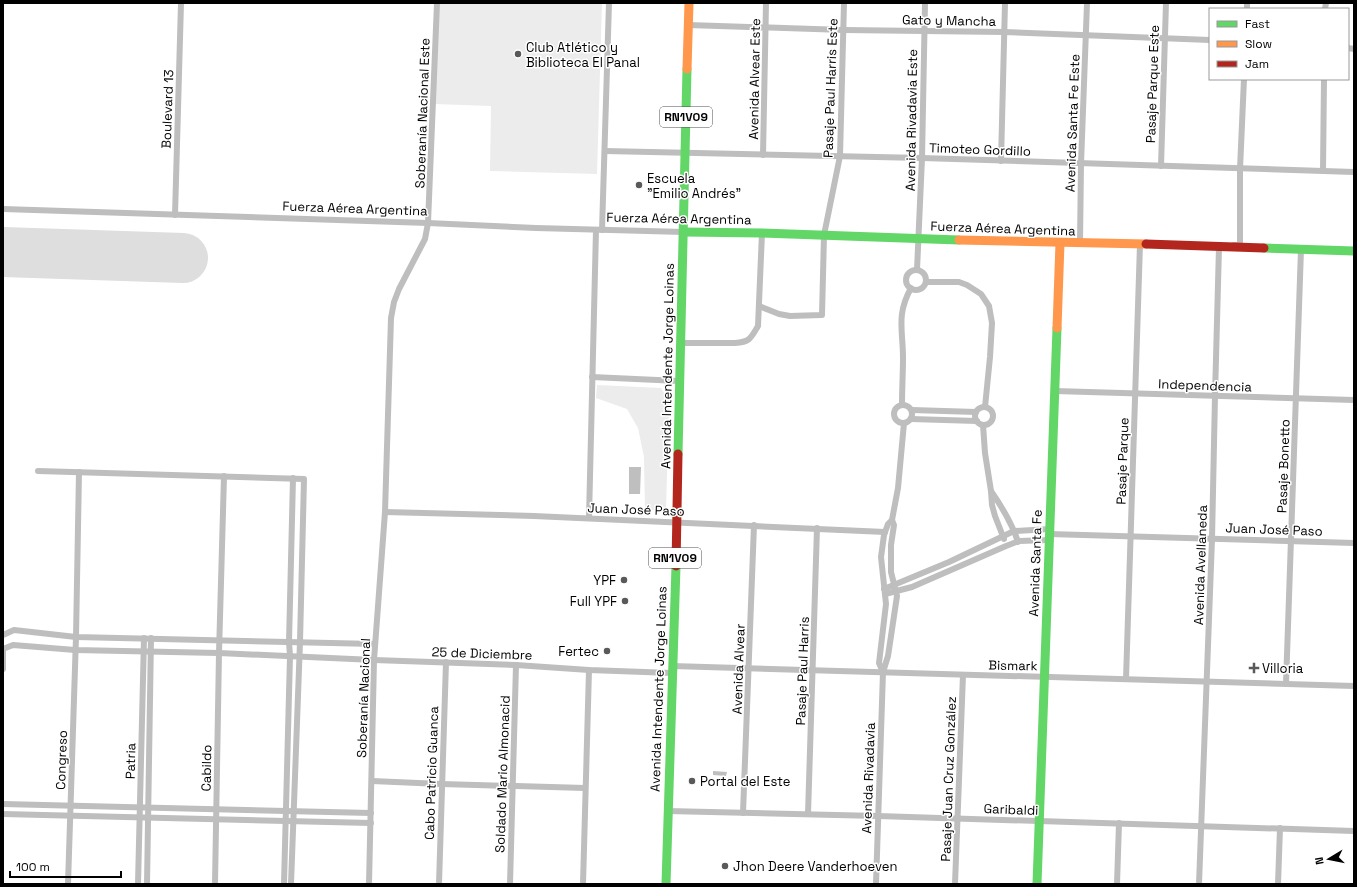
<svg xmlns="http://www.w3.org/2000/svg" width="1357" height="887" font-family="'Space Grotesk',sans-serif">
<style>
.green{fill:#ececec}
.water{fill:#bfbfbf}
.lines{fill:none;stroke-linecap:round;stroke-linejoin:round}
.runway{stroke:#dedede;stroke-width:50}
.street{stroke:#bebebe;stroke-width:6}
.fast{stroke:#63d668;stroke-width:9}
.slow{stroke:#ff974d;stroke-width:9}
.jam{stroke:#b3261e;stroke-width:9}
.poi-dot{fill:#595959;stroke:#fff;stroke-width:1.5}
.labels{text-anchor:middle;stroke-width:3;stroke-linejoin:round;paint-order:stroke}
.shield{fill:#fff;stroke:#4c4c4c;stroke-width:1}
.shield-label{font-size:12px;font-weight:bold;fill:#000}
.street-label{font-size:13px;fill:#000;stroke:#fff}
.poi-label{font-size:13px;fill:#000;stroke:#fff;text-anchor:start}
</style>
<rect width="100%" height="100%" fill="#fff"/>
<g class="green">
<polygon points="437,3 602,3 597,174 490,171 491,106 434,104"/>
<polygon points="597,385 661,388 669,401 666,510 645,510 644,457 638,428 627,409 596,398"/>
</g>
<g class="water">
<polygon points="629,467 641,467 640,494 629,494"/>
<polygon points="713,771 727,772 726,776 713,775"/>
</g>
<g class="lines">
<polyline class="runway" points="3,252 183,258"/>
<g class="street">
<polyline points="1247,9 1247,3"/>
<polyline points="1325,9 1326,3"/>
<polyline points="688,25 844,30 1004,32 1210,40"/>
<polyline points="1348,48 1354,49"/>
<polyline points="605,151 922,158 1354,172"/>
<polyline points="763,155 766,3"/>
<polyline points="1001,161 1005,3"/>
<polyline points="1161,166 1166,3"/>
<polyline points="1323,171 1324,79"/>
<polyline points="3,209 428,223 536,228 684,232"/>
<polyline points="175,215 181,3"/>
<polyline points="602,230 609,3"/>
<polyline points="1080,243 1081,164 1087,3"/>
<polyline points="1234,245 1240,245 1240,169 1244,79"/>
<polyline points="917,270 922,158 925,3"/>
<circle cx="916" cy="280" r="10"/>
<polyline points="926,282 959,282 967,285 981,294 989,306 992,323 990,357 985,407"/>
<polyline points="759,306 779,314 790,316 822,315 824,235 840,156 844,3"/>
<path d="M 681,343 L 735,343 C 750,342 751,338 758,326 L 762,233"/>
<polyline points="592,377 679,381"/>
<polyline points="1055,391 1354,400"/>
<circle cx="903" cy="414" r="9"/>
<path d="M 902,405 C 902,389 903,373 903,358 C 903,330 896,315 911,288"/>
<circle cx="984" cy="416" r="9"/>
<polyline points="912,410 976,412"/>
<polyline points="911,419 977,421"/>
<polyline points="983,425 985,453 991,491 992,505 995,516 1004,539"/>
<polyline points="38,471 304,479 300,642 291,884"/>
<path d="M 991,491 C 1002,507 1012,523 1018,542"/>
<polyline points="385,512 534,516 885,532"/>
<polyline points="589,518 596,230"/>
<polyline points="1049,534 1354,543"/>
<polyline points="884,589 949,562 1014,531 1050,529"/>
<polyline points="885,594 912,587 1006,546 1019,541 1049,540"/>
<polyline points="3,635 14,630 76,637 375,644"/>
<polyline points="672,666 1354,686"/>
<polyline points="3,669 3,649 13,645 75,650 219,653 374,660 516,665 589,670 672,673"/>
<polyline points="883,672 888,656 897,596 891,572 891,545 894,525 892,520 898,488 904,423"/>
<polyline points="1126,679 1140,244"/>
<polyline points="1286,684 1301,249"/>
<polyline points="372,781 441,784 585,788"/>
<polyline points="3,804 371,813"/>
<polyline points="667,811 878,816 1354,831"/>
<polyline points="743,813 754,525"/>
<polyline points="3,814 371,823"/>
<polyline points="808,814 817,528"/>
<polyline points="68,884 76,637 79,472"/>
<polyline points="138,884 144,638"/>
<polyline points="147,884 151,638"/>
<polyline points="215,884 219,653 224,476"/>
<polyline points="284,884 290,656 289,642 293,478"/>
<polyline points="369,884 374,660 385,512 391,318 394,302 399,289 425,239 428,223 437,3"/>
<polyline points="439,884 446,662"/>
<polyline points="510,884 516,665"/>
<polyline points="583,884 589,670"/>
<polyline points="876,884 883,672 879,663 886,604 881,557 884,535 888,524 892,520"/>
<polyline points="955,884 963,675"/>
<polyline points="1117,884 1119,823"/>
<polyline points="1199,884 1212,539 1215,396 1219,247 1223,247"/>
<polyline points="1278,884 1280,828"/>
</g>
<g class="fast">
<polyline points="684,232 762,233 959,240"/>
<polyline points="1264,248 1354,251"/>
<polyline points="678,454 687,69"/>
<polyline points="666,884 676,566"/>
<polyline points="1037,884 1057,328"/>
</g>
<g class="slow">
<polyline points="687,69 689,3"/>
<polyline points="959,240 1146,244"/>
<polyline points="1057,328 1060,243"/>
</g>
<g class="jam">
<polyline points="1146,244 1264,248"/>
<polyline points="676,566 678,454"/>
</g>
</g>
<g class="poi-dot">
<circle cx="518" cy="54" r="4"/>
<circle cx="639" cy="185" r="4"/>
<circle cx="624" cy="580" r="4"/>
<circle cx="625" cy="601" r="4"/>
<circle cx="607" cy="651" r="4"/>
<path d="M1252 662h4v4h4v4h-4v4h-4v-4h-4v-4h4z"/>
<circle cx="692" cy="781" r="4"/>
<circle cx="725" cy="866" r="4"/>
</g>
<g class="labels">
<g class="shield">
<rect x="660" y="107" width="52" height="20" rx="3"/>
<rect x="649" y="548" width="52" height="20" rx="3"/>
</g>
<g class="shield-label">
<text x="686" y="121">RN1V09</text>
<text x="675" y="562">RN1V09</text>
</g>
<g class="street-label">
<text transform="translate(949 20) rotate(1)" y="5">Gato y Mancha</text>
<text transform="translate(754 79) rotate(-89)" y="5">Avenida Alvear Este</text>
<text transform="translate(1152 84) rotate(-88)" y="5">Pasaje Parque Este</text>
<text transform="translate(830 88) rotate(-88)" y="5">Pasaje Paul Harris Este</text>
<text transform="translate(167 109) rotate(-88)" y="5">Boulevard 13</text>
<text transform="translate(422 113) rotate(-88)" y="5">Soberanía Nacional Este</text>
<text transform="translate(911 120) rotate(-89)" y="5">Avenida Rivadavia Este</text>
<text transform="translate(1072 123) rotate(-88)" y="5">Avenida Santa Fe Este</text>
<text transform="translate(980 149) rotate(2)" y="5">Timoteo Gordillo</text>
<text transform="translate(355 208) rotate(2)" y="5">Fuerza Aérea Argentina</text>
<text transform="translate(679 218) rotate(1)" y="5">Fuerza Aérea Argentina</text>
<text transform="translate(1003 228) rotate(2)" y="5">Fuerza Aérea Argentina</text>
<text transform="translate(667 366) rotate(-89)" y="5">Avenida Intendente Jorge Loinas</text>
<text transform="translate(1205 385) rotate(2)" y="5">Independencia</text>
<text transform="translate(1122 461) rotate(-88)" y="5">Pasaje Parque</text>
<text transform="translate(1283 466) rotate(-88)" y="5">Pasaje Bonetto</text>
<text transform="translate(636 509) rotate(2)" y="5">Juan José Paso</text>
<text transform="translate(1274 529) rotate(2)" y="5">Juan José Paso</text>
<text transform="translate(1035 563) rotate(-88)" y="5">Avenida Santa Fe</text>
<text transform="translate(1200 565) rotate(-88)" y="5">Avenida Avellaneda</text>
<text transform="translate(482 653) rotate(2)" y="5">25 de Diciembre</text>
<text transform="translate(1013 665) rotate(1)" y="5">Bismark</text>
<text transform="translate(738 669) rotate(-88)" y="5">Avenida Alvear</text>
<text transform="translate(802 671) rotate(-88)" y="5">Pasaje Paul Harris</text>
<text transform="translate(658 689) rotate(-88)" y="5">Avenida Intendente Jorge Loinas</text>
<text transform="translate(363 698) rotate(-88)" y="5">Soberanía Nacional</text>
<text transform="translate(61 760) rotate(-88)" y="5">Congreso</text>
<text transform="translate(130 761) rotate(-89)" y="5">Patria</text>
<text transform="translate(206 768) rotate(-89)" y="5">Cabildo</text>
<text transform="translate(431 773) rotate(-88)" y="5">Cabo Patricio Guanca</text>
<text transform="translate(502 774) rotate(-88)" y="5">Soldado Mario Almonacid</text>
<text transform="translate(868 778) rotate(-88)" y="5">Avenida Rivadavia</text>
<text transform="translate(948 779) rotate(-88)" y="5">Pasaje Juan Cruz González</text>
<text transform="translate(1011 809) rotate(2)" y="5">Garibaldi</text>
</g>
<g class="poi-label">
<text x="526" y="52">Club Atlético y<tspan x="526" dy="15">Biblioteca El Panal</tspan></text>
<text x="647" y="183">Escuela<tspan x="647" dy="15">"Emilio Andrés"</tspan></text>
<text x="616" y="585" text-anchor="end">YPF</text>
<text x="617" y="606" text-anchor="end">Full YPF</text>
<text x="599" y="656" text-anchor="end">Fertec</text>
<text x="1262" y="673">Villoria</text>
<text x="700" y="786">Portal del Este</text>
<text x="733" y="871">Jhon Deere Vanderhoeven</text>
</g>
</g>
<rect width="1357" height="887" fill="none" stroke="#000000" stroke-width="8"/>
<rect x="1209" y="8" width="140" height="72" fill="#ffffff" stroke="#999999"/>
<rect x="1217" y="21" width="20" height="6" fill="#63d668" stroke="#999999"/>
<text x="1245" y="28" font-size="12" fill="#000000">Fast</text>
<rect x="1217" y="41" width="20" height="6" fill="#ff974d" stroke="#999999"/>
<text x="1245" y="48" font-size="12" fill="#000000">Slow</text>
<rect x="1217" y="61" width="20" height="6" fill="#b3261e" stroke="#999999"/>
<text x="1245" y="68" font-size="12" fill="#000000">Jam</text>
<g transform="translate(1329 859) rotate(260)" stroke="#ffffff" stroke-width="3" paint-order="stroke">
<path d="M0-3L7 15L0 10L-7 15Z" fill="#000000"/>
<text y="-6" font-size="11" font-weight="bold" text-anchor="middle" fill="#000000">N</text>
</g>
<path d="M10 871v6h111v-6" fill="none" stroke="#000000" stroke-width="2"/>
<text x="16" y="871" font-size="12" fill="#000000" stroke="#ffffff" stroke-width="3" paint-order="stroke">100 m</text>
</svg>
